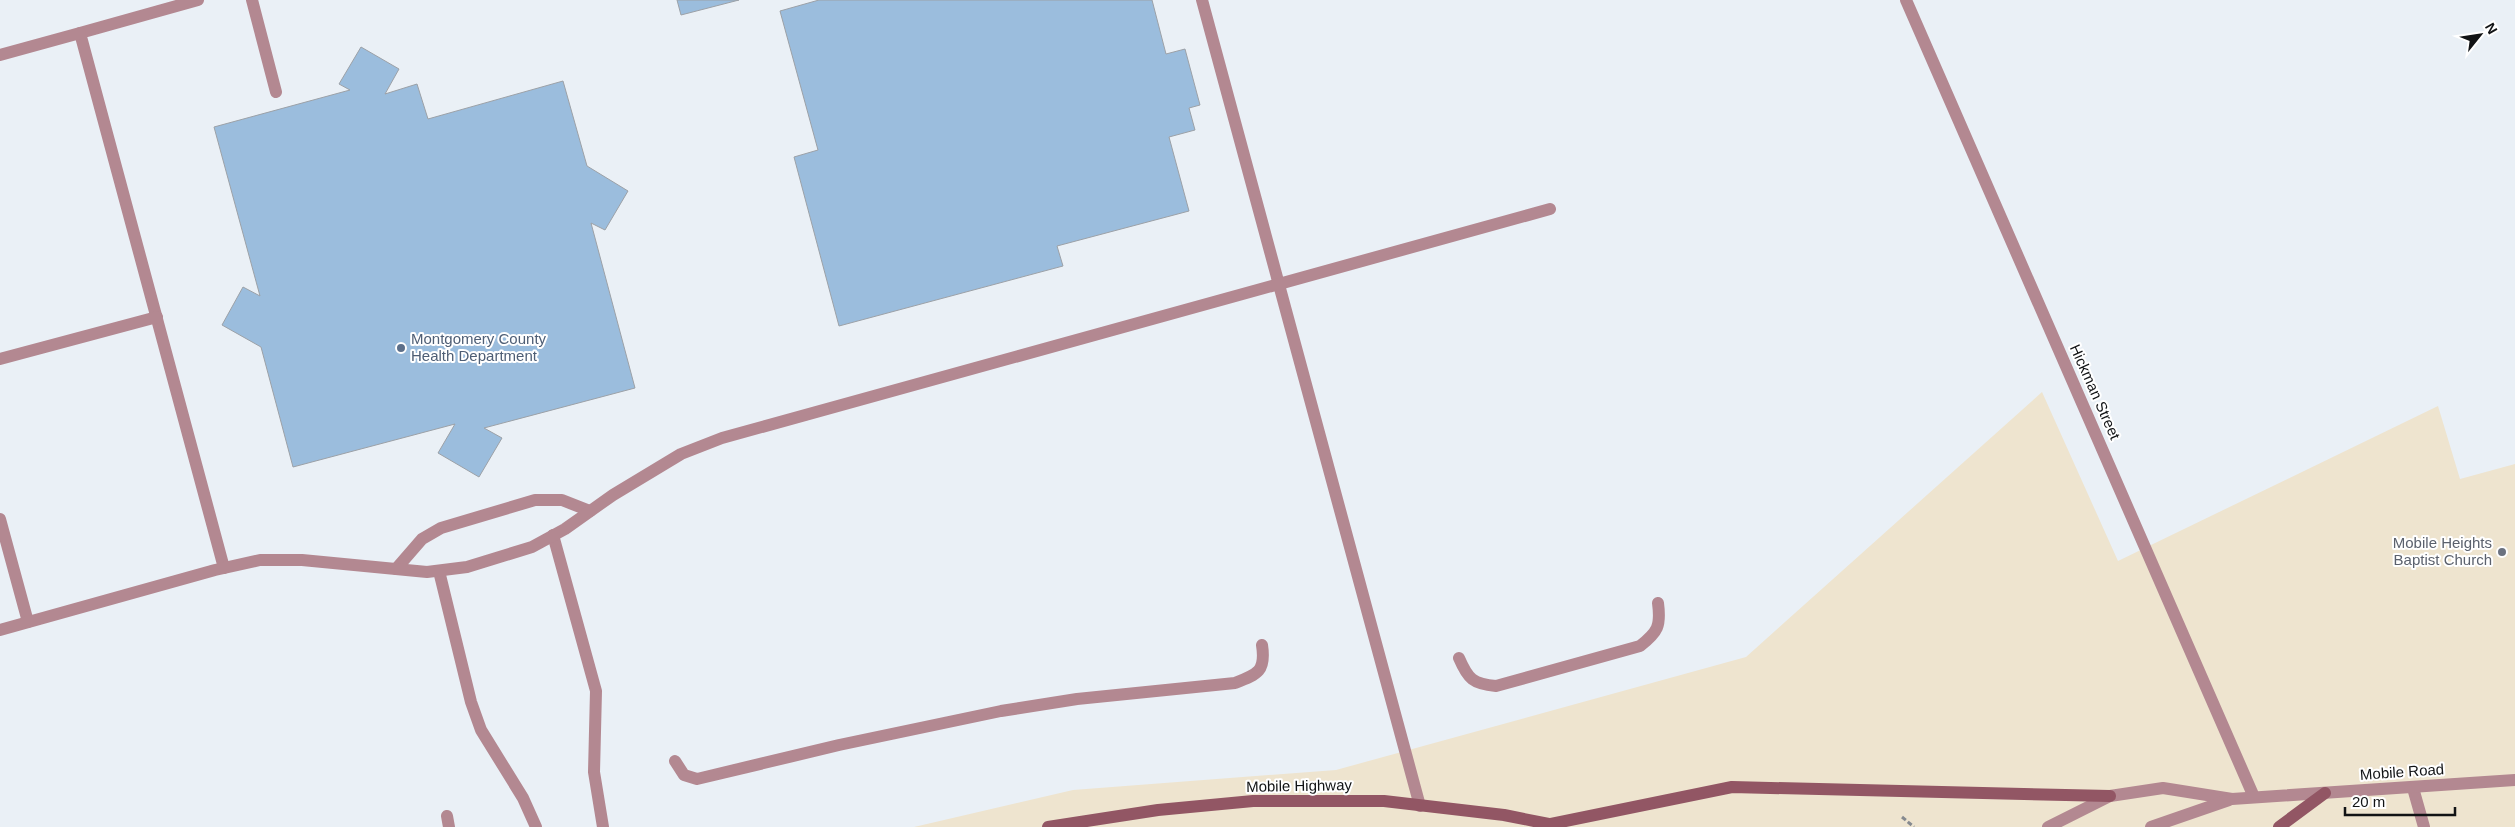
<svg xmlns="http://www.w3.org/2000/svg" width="2515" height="827" font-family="Helvetica,sans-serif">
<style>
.industrial{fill:#eee4cf}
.building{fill:#9bbddd;stroke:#9ca1a7}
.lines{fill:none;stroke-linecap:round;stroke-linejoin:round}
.path{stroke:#868a8f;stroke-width:3;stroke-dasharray:5 2.5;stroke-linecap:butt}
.service{stroke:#b38891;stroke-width:12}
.minor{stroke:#b38891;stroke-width:12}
.tertiary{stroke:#b38891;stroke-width:12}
.secondary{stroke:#925664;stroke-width:12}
.service-dot{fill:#5c6f8a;stroke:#fff;stroke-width:2}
.worship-dot{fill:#6b7280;stroke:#fff;stroke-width:2}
.labels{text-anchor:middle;stroke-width:4;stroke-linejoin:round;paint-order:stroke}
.service-label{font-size:15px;fill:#4e5e75;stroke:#fff;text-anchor:start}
.street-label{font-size:15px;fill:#111315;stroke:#fff}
.worship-label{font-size:15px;fill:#5b616d;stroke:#fff;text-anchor:end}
</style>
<rect width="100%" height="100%" fill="#eaf0f6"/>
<polygon class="industrial" points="2042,392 2118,561 2438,406 2460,479 2515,464 2515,827 914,827 1073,790 1336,770 1746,657"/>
<g class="building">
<polygon points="677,0 739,0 681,15"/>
<polygon points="819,0 1152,0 1166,54 1185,49 1200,105 1189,108 1195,130 1169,137 1189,211 1057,246 1063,266 839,326 794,157 818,150 780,11"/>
<polygon points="361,47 399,69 385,94 417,84 428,119 563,81 587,166 628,191 605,230 591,223 635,388 484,428 502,438 479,477 438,453 455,424 293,467 261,347 222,325 243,287 260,296 214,127 350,90 339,84"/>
</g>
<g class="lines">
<polyline class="path" points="1902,817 1914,827"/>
<g class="service">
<polyline points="198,0 80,33 224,568"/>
<polyline points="252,0 276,92"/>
<polyline points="1202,0 1420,806"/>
<polyline points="0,55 80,33"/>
<polyline points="0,359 157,317"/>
<polyline points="0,519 28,622"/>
<polyline points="553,535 596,691 594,772 603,827"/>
<polyline points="396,569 422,539 441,528 535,500 562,500 590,511"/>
<polyline points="439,571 471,702 481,730 523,798 536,827"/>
<polyline points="0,630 215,570 260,560 302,560 427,572 467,567 532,547 565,529 613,495 681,454 722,438 1550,209"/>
<path d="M 1459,658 C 1468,679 1473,684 1496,686 L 1640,646 C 1658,632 1661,626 1658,603"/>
<path d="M 675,761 L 684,775 L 697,779 L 839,745 L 1001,711 L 1077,699 L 1235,683 C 1258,674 1266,671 1262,645"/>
<polyline points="2413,788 2424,827"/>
<polyline points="447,816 449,827"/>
</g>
<polyline class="minor" points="1906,0 2254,797"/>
<g class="tertiary">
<polyline points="2048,827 2110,796 2163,788 2232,799 2515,780"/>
<polyline points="2151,827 2229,800"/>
</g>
<g class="secondary">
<polyline points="1551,824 1732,787 2110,796"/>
<polyline points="1048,827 1158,810 1253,801 1384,801 1504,815 1559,826"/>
<polyline points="2279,827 2325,793"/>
</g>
</g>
<circle class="service-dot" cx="401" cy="348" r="5"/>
<circle class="worship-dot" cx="2502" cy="552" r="5"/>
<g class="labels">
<g class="service-label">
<text x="411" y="344">Montgomery County<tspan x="411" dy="17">Health Department</tspan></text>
</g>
<g class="street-label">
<text transform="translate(2095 392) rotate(66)" y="5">Hickman Street</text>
<text transform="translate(2402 772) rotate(-4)" y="5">Mobile Road</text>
<text transform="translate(1299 786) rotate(-1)" y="5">Mobile Highway</text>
</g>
<g class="worship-label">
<text x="2492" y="548">Mobile Heights<tspan x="2492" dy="17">Baptist Church</tspan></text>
</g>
</g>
<g transform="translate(2480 35) rotate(60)" stroke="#ffffff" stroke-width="4" paint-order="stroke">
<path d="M0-4L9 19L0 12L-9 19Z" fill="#111315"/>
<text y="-8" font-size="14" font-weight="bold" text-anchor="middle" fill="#111315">N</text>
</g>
<path d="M2345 807v8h110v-8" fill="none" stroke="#111315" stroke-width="2.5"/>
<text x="2352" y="807" font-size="15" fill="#111315" stroke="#ffffff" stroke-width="4" paint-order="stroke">20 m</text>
</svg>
